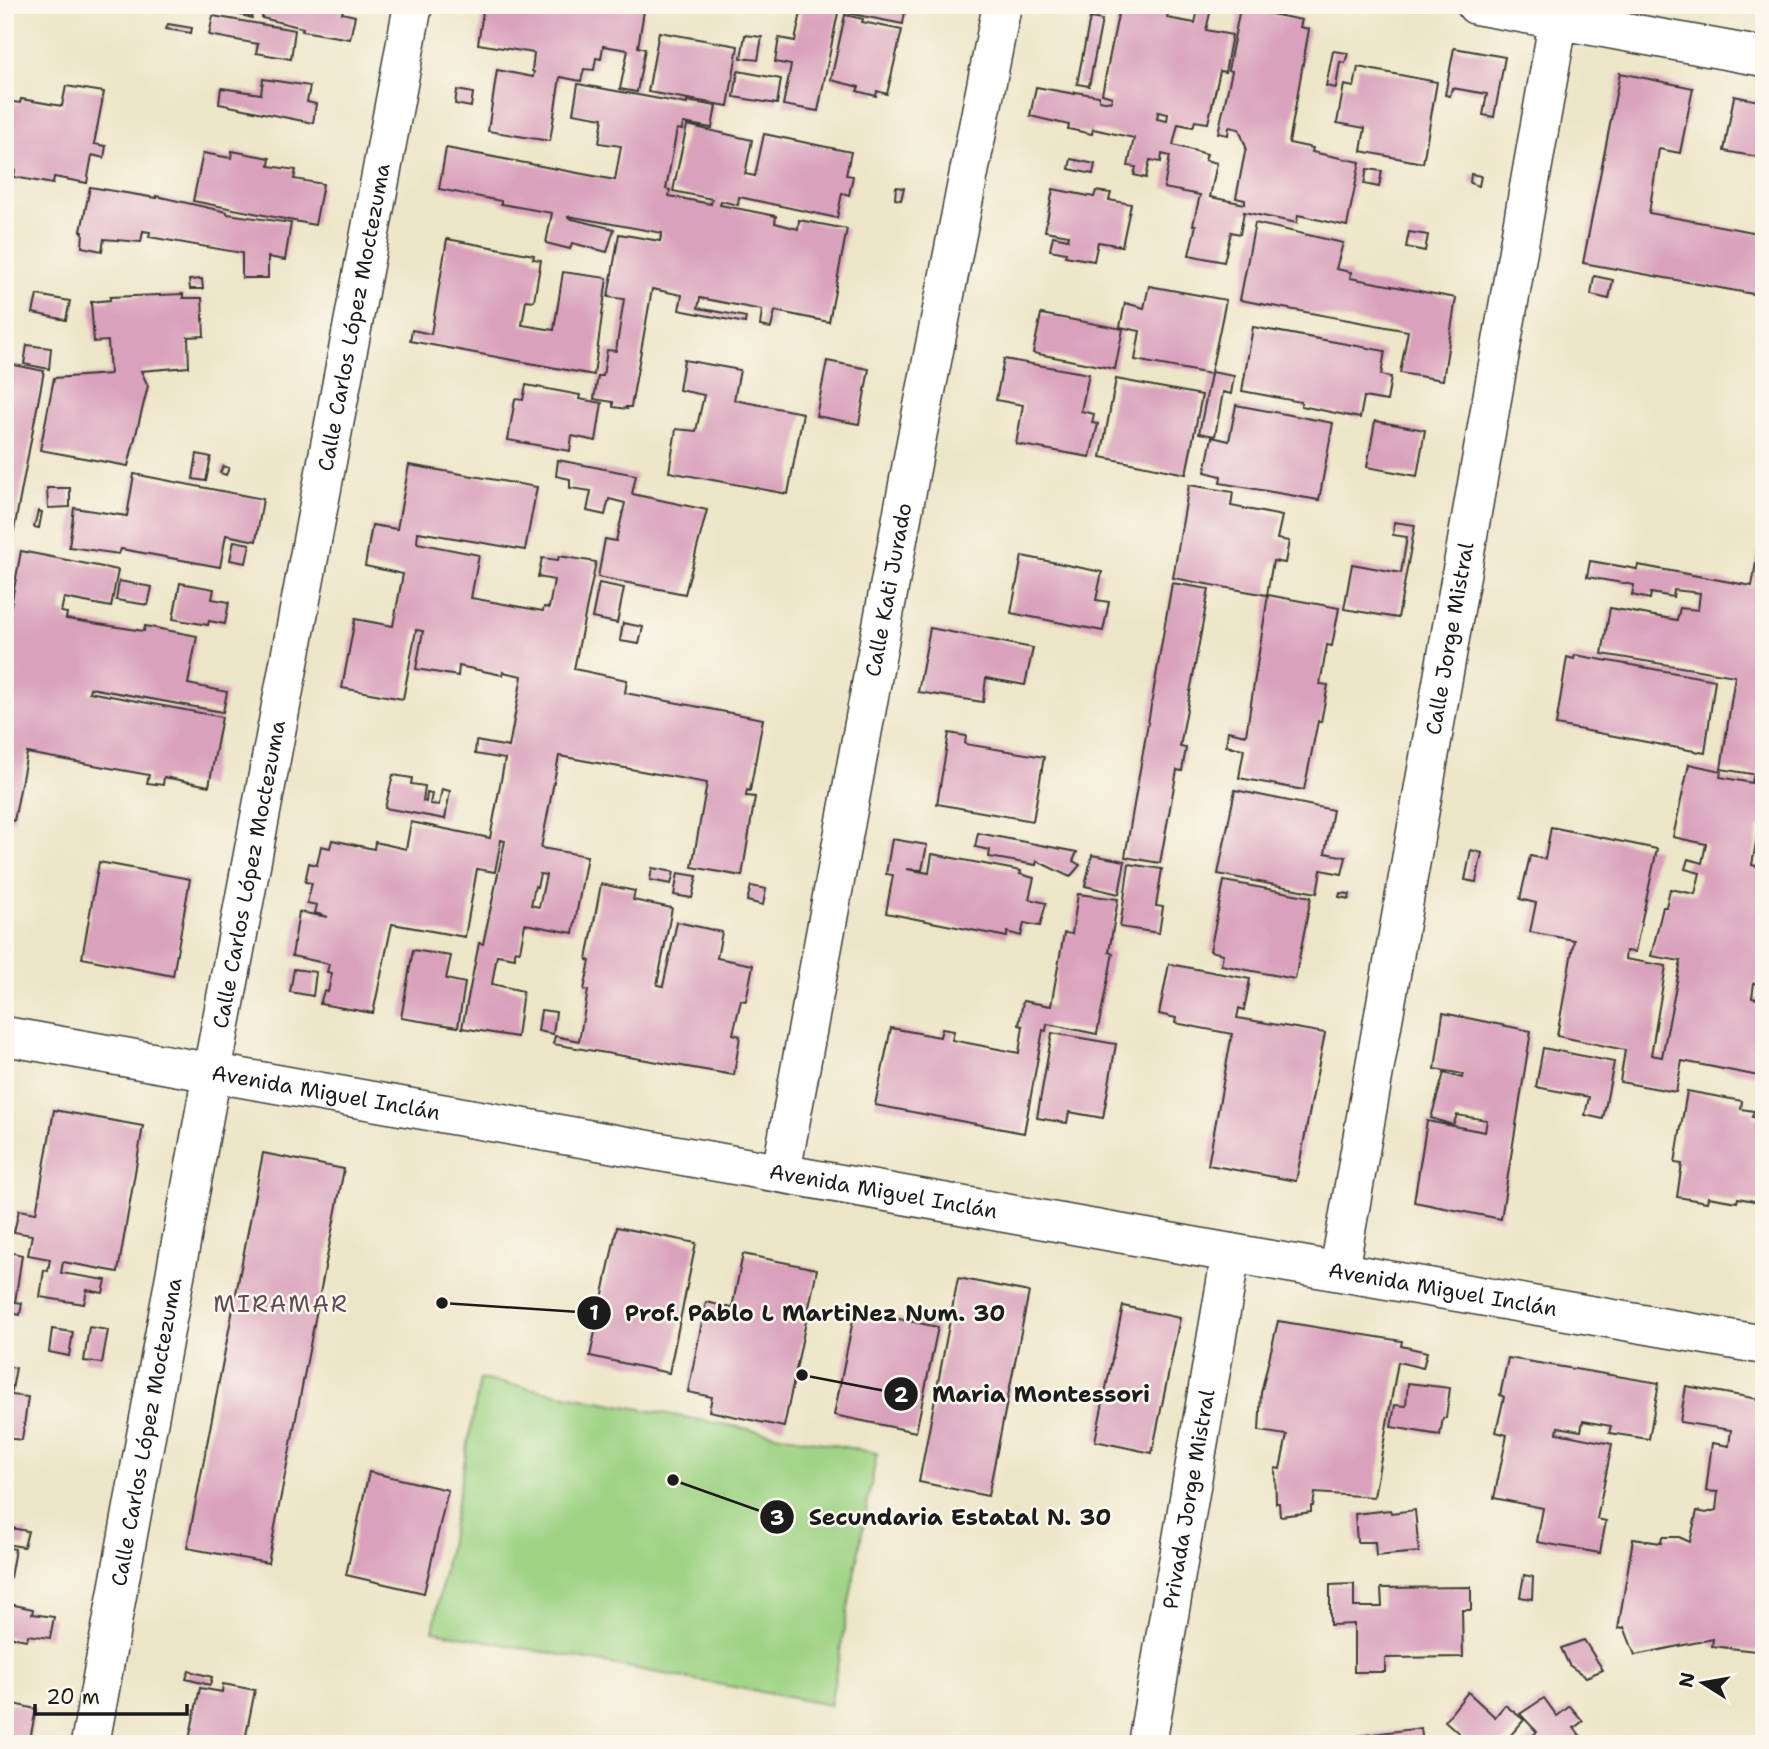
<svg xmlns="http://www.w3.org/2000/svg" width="1769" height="1749" font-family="'Shantell Sans',sans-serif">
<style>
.green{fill:#9ed384;stroke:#5d7850;stroke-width:2}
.building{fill:#d9a1bb;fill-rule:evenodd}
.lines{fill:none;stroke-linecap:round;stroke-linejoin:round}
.minor-casing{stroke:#3b3a36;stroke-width:41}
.major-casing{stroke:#3b3a36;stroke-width:41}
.minor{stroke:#fff;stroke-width:38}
.major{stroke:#fff;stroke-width:38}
.labels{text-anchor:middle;stroke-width:5;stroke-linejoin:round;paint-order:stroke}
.street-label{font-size:21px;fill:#1c1c1c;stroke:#fbf7ec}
.neighbourhood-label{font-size:23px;letter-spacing:2px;fill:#5e4b54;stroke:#fbf7ec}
.leader{fill:none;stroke:#1c1c1c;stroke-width:2.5}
.callout-dot{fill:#1c1c1c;stroke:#fbf7ec;stroke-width:2.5}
.mark-label{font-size:21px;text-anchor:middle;font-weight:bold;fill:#fff}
.callout-label{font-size:23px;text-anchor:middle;font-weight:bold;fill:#1c1c1c;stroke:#fbf7ec;stroke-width:5;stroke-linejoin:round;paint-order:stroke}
</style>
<rect width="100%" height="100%" fill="#fbf7ec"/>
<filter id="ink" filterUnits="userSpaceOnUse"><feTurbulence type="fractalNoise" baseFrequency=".0143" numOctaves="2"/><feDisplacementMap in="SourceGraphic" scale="14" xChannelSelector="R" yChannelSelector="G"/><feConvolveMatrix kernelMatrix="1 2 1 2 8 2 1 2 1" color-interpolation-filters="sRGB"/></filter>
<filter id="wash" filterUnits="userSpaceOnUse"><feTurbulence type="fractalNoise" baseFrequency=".00686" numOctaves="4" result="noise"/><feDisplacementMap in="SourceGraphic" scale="28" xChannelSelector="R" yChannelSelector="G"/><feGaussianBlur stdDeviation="1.57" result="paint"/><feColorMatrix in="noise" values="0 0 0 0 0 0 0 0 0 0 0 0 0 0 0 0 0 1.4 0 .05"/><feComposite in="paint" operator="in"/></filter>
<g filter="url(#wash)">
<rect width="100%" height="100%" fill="#ede5c7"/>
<polygon class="green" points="480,1379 877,1453 830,1705 433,1631"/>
<g id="blocks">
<g class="building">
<polygon points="205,5 255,5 252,18"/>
<polygon points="264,5 309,5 314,7 315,5 344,5 342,13 355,16 350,39 302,31 303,28 262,18"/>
<polygon points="484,5 645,5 638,47 645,49 637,92 620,89 628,50 603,46 601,59 596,58 594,70 584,69 581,81 560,77 550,141 488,131 497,70 533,77 534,72 532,71 534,53 478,44"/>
<polygon points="792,5 906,5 903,24 842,12 843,9 839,8 818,111 783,105 791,65 775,62 779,38 795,41 802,8 792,7"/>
<polygon points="1093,5 1106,5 1104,16 1092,13"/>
<path d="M 1120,5 L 1170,5 L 1167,18 L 1195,23 L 1199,5 L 1212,5 L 1206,30 L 1232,35 L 1225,72 L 1220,71 L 1208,123 L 1195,121 L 1193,127 L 1178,124 L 1173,145 L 1207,154 L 1205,160 L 1217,163 L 1210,197 L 1245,204 L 1245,200 L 1236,198 L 1246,147 L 1239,129 L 1229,127 L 1228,135 L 1218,133 L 1232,71 L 1228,70 L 1240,8 L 1302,20 L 1300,27 L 1309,29 L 1289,143 L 1313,148 L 1312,152 L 1360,162 L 1347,226 L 1298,215 L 1297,223 L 1244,212 L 1240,234 L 1231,232 L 1224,262 L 1189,255 L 1196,225 L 1193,225 L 1200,195 L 1164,188 L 1170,156 L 1162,154 L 1161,162 L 1150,160 L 1146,178 L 1134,175 L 1136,167 L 1128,166 L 1134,138 L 1093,129 L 1092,134 L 1068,129 L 1069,125 L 1030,116 L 1036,87 L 1075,94 L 1075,92 L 1099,96 L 1099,100 L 1111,102 L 1112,97 L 1102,94 ZM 1158,112 L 1168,114 L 1167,121 L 1157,119 Z"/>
<polygon points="845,15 863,19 862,22 902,30 887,94 877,91 876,96 857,91 859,87 831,80"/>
<polygon points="213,16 295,30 291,59 256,53 258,44 209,35"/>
<polygon points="1090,18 1102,20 1089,86 1077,84"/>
<polygon points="168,24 192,28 191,33 166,29"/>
<polygon points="659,32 738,46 728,106 648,92"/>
<polygon points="745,35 762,37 758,60 741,58"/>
<polygon points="1454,48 1505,57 1494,117 1483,115 1487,94 1452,88 1450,96 1445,95"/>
<polygon points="1333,51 1348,53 1345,63 1340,62 1336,88 1326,86"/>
<polygon points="1358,67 1437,82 1423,163 1361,151 1365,128 1337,123 1344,85 1354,87"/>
<polygon points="738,71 781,79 777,104 734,97"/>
<polygon points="1620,73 1693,88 1680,153 1659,149 1649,213 1764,234 1764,296 1583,263"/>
<polygon points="263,79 310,86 307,102 316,104 313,123 219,104 221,88 261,94"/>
<polygon points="578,84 687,104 687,101 716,106 712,128 683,123 682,130 677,129 666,189 670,190 669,196 711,204 712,199 673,191 687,125 752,140 745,174 755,176 764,134 851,152 846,175 853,176 849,195 842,193 837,218 739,197 738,205 721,201 720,205 776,216 775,223 798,229 799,220 847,229 829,322 775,311 771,328 760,326 762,310 700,298 698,308 746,317 745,323 679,310 682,295 652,289 631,407 626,407 627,409 613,407 613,402 594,399 598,376 603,376 607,350 616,351 624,299 608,297 619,234 660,241 662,233 568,216 568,217 572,219 614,229 607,252 572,243 570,249 546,243 552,213 501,204 501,201 439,189 446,148 615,180 621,146 599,143 603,118 573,113"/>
<polygon points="66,86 104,92 94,144 106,146 104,158 92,155 87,183 54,177 53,184 14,177 15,169 5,167 5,101 20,103 21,99 62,106"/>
<polygon points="457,90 473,93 471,107 455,104"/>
<polygon points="1734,96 1764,102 1764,158 1724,151"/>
<polygon points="232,151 270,158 269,166 296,170 294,179 323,184 315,225 193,201 203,153 231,158"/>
<polygon points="1071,159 1095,164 1093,174 1069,169"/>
<polygon points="1367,169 1382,171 1379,187 1364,184"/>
<polygon points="1471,174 1481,176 1479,186 1470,183"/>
<polygon points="90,187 156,198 156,196 227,212 227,214 291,223 285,260 268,257 268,278 242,278 242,253 149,237 150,232 143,231 141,242 104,239 102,251 82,247 83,232 81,231"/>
<polygon points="896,187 904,188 901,200 895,199"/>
<polygon points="1053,189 1094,197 1096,191 1111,193 1109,200 1131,204 1122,246 1098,242 1094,261 1065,256 1066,253 1050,250 1053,236 1068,239 1069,235 1045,231"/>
<polygon points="1255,223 1343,243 1336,269 1351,272 1350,278 1456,298 1443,380 1400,373 1408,331 1240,300"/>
<polygon points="1409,232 1428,235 1425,251 1406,247"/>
<polygon points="447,239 534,255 533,259 541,260 534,301 526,300 522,325 554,330 563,272 607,278 594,375 410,341 412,330 431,334"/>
<polygon points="1594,276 1613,280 1609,299 1591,295"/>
<polygon points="202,279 203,289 190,289 189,280"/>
<polygon points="1149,286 1226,300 1211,372 1234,376 1231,394 1223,392 1215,436 1199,433 1211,374 1135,360 1140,331 1120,327 1125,303 1144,308"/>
<polygon points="183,294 183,298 202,298 204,336 188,337 189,367 141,371 148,386 128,466 40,450 54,378 110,374 108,341 94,342 91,302 110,300 110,297"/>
<polygon points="37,295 70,301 66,320 33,313"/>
<polygon points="1041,314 1123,329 1115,369 1033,353"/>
<polygon points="1253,327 1385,351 1381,375 1391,377 1387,401 1364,397 1360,418 1301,406 1301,402 1242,391"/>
<polygon points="1762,327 1764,328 1764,353 1760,353"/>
<polygon points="27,345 51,348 49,369 24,364"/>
<polygon points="1004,359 1089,374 1081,411 1094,414 1092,423 1098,424 1090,457 1016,444 1023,405 996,400"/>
<polygon points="684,360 740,370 734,400 803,413 788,494 669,472 676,429 696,431 704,395 679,390"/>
<polygon points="827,361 869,369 859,424 816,416"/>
<polygon points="5,363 44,371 11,546 5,545"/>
<polygon points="1116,379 1202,395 1186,474 1101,457"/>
<polygon points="526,385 580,395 579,399 602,403 596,441 572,436 570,451 508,440 515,399 523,400"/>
<polygon points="1236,405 1333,423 1319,500 1220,483 1221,476 1205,472 1212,437 1229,441"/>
<polygon points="1375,421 1425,430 1417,476 1367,467"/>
<polygon points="197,454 211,457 206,481 193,479"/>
<polygon points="558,460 636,475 632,494 707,510 685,594 598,577 605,539 616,541 625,503 609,499 605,515 587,511 591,491 570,488 570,479 556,476"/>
<path d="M 409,465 L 537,487 L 525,550 L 418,532 L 417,543 L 479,555 L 471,598 L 543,611 L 544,607 L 549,608 L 554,580 L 538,577 L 542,558 L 558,560 L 559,556 L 596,562 L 574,669 L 627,680 L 625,693 L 763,719 L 750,791 L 747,790 L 746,796 L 755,797 L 742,876 L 692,867 L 707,783 L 559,756 L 541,848 L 587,856 L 573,933 L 525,924 L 520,951 L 515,950 L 515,958 L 497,955 L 492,984 L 523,991 L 517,1037 L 462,1028 L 479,943 L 483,944 L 505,841 L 501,840 L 495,872 L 477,869 L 465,937 L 392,924 L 373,1013 L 320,1004 L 324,991 L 328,992 L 332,973 L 327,972 L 329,964 L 292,956 L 299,912 L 328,917 L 315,913 L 317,905 L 307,903 L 312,883 L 305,882 L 309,863 L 317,865 L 321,846 L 330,848 L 332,840 L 374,849 L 375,842 L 406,849 L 411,822 L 490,838 L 505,759 L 475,754 L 476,741 L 509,747 L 522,676 L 503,672 L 502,675 L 459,666 L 458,676 L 416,669 L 423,631 L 416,630 L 403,699 L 342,688 L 355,619 L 393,626 L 403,574 L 365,566 L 372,525 L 397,529 ZM 540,874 L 546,875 L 539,907 L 531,905 L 535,886 L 537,887 Z"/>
<polygon points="223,466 229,468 226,475 220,473"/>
<polygon points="134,474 263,499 256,541 226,535 220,567 121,549 119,554 69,547 74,508 127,516"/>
<polygon points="1189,485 1233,492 1231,506 1282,516 1277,539 1289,541 1285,563 1273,561 1267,595 1173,578"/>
<polygon points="47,488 70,488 70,507 48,508"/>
<polygon points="38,511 42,512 39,528 34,527"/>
<polygon points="1394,522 1415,525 1398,618 1344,609 1352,564 1401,573 1407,537 1393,535"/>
<polygon points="234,541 250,544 246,563 230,560"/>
<polygon points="21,551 118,570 111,607 64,598 61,612 67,613 66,619 144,631 145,626 197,636 188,684 227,692 223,712 90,688 89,692 222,717 209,786 164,777 163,785 147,783 149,775 27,753 14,821 5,819 5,637"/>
<polygon points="1758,551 1764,552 1764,776 1721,769 1735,676 1602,654 1610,608 1677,620 1680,608 1698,610 1700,593 1674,590 1673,597 1651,593 1650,599 1632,595 1634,585 1587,577 1590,561 1637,569 1638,565 1752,586"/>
<polygon points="1022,556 1102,572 1096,600 1109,602 1103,631 1011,613"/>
<polygon points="119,581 152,587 148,605 116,600"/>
<polygon points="180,583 214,589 212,599 229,602 225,624 209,621 208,625 173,619"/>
<polygon points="599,583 624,588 617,623 592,618"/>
<polygon points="1172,583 1209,589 1180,747 1186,748 1182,771 1177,770 1160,863 1125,857"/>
<polygon points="1268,595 1339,608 1332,646 1327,645 1320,684 1328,685 1321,722 1318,721 1304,790 1239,778 1244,749 1226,746 1228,731 1246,735"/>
<polygon points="623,623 643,627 639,644 620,641"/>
<polygon points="930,628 1033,648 1025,685 986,678 983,702 918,692"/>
<polygon points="1575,655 1715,680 1705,753 1556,725 1567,657 1574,659"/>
<polygon points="949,733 966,736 965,744 1044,757 1033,821 937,804"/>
<polygon points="1689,764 1721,771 1720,777 1752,783 1753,777 1764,779 1764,827 1759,826 1752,865 1764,868 1764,940 1762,945 1764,945 1764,984 1754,983 1752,998 1764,1000 1764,1077 1682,1061 1676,1092 1620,1082 1625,1050 1557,1036 1574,940 1530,932 1536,903 1520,899 1530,856 1545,859 1551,827 1657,849 1635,952 1626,951 1625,959 1666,966 1651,1055 1662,1057 1681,961 1651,956 1663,907 1666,907 1670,889 1695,894 1700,873 1685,869 1688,859 1702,863 1706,844 1673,837"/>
<polygon points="393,775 412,778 411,784 425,786 423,801 426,802 427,793 432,794 430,804 439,805 442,789 450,791 445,819 385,808"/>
<polygon points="1235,790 1333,810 1325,853 1346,857 1342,874 1321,870 1317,893 1218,874"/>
<polygon points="978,833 1077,852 1073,861 1080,865 1070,877 1037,861 1036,865 989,857 990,850 975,847"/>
<polygon points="892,839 927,845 922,870 906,869 929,873 932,854 1021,871 1020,874 1034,878 1029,899 1046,903 1040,926 1024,923 1021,936 1007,932 1007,937 886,913 893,875 886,874"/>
<polygon points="1471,850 1482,853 1476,882 1465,880"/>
<polygon points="1092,855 1125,861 1119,894 1085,886"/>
<polygon points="99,862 190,879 173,976 82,958"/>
<polygon points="1129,864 1162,869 1156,906 1163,907 1159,933 1120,927"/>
<polygon points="652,868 674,872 671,884 650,880"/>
<polygon points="678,873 697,876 692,898 674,895"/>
<polygon points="1224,881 1311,897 1295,979 1221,965 1223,954 1210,951"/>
<polygon points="601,884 635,891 633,900 672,908 657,985 663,986 677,922 722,932 717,958 753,965 746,1001 741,1000 733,1034 740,1036 734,1075 553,1044 555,1036 579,1041 588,991 584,990 590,961 587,960"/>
<polygon points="751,886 766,889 763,905 747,901"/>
<polygon points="1340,893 1350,894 1349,899 1339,897"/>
<polygon points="1078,894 1118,899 1109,952 1113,953 1097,1034 1047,1024 1046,1031 1043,1030 1024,1133 875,1105 891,1028 940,1037 942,1029 954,1031 952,1040 1019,1053 1023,1026 1019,1025 1023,1001 1051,1006 1064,933 1072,934"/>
<polygon points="413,950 451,956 446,979 465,983 458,1027 401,1018"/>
<polygon points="1169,964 1250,979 1244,1010 1239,1008 1237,1018 1325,1033 1296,1181 1208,1165 1232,1034 1175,1023 1176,1018 1159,1014"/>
<polygon points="294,969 316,972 313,996 290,992"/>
<polygon points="541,1010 556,1012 553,1034 538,1031"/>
<polygon points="1443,1013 1531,1031 1501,1219 1414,1202 1427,1121 1485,1132 1487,1120 1457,1115 1453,1125 1431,1118 1444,1073 1462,1078 1463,1074 1435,1069"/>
<polygon points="1052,1033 1116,1044 1103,1118 1069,1112 1067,1123 1037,1118"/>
<polygon points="1543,1048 1614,1062 1603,1119 1585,1115 1589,1097 1536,1087"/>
<polygon points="1687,1091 1742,1101 1741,1109 1754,1111 1752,1117 1764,1119 1764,1203 1738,1198 1737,1202 1708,1197 1707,1202 1677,1197 1682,1164 1675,1163"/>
<polygon points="54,1110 143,1126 118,1272 63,1262 61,1273 106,1280 103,1293 87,1290 84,1304 40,1297 44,1270 48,1271 50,1259 28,1255 32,1235 14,1232 19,1210 36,1213"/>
<polygon points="263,1153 344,1169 268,1563 187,1548"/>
<polygon points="617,1227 696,1243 669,1373 590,1356"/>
<polygon points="5,1251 22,1255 15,1302 22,1303 20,1315 12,1313 11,1322 5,1321"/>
<polygon points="743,1254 817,1269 784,1427 709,1411 712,1397 688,1392 706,1302 732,1308"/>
<polygon points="958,1278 1029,1292 988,1496 919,1482"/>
<polygon points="1123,1306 1180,1318 1152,1453 1095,1441"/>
<polygon points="855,1310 938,1327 916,1432 834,1415"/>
<polygon points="1278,1321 1402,1341 1401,1346 1427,1352 1423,1368 1398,1362 1374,1497 1315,1493 1313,1506 1311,1506 1311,1512 1280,1516 1279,1503 1276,1503 1275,1468 1280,1469 1287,1435 1259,1431 1261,1393"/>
<polygon points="89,1327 108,1330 102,1363 84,1361"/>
<polygon points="52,1329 73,1332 69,1356 49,1352"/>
<polygon points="1508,1358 1659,1383 1649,1439 1609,1433 1611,1426 1583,1421 1581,1431 1558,1427 1557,1433 1612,1444 1597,1519 1606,1521 1600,1553 1537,1542 1543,1508 1494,1498 1507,1435 1496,1432 1504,1397 1500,1395"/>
<polygon points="5,1366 16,1368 11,1395 28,1397 22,1440 5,1438"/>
<polygon points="1408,1383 1450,1388 1446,1418 1443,1418 1440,1435 1391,1427 1395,1405 1406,1406"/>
<polygon points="1686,1386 1764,1400 1764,1652 1712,1646 1713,1639 1635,1655 1624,1627 1618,1629 1633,1539 1661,1543 1662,1537 1679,1537 1690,1542 1697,1511 1706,1513 1716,1510 1718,1492 1706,1491 1712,1443 1729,1446 1731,1430 1680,1422"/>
<polygon points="369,1472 448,1490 424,1593 346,1575"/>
<polygon points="1390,1510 1391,1513 1415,1510 1419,1552 1376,1556 1375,1542 1357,1542 1355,1514"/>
<polygon points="5,1527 28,1531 24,1547 5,1544"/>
<polygon points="5,1547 15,1549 7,1595 5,1595"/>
<polygon points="1524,1575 1533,1577 1532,1599 1520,1597"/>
<polygon points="1354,1584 1354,1607 1382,1607 1381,1588 1471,1587 1471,1610 1462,1610 1463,1657 1385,1658 1385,1672 1354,1672 1354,1624 1330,1625 1330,1585"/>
<polygon points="5,1603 33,1609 32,1614 54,1617 50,1638 28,1635 27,1640 5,1636"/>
<polygon points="1584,1640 1603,1670 1586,1677 1569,1665 1561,1648"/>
<polygon points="189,1671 212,1677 210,1685 186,1679"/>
<polygon points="223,1684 255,1690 246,1735 283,1744 188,1744 200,1688 222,1692"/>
<polygon points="1468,1692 1495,1717 1505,1705 1524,1720 1503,1744 1471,1744 1445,1721"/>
<polygon points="1544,1698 1557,1716 1570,1706 1583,1721 1574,1728 1587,1744 1522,1744 1537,1732 1520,1714"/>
<polygon points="5,1702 36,1709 29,1744 5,1737"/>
<polygon points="1421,1728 1423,1744 1357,1744 1356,1736"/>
</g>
</g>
</g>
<g filter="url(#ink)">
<use href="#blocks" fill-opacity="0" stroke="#3b3a36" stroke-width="2"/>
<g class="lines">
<defs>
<g id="minor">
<polyline points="1476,5 1764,57"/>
<path id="s1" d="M 781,1173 L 915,447 L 1002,5"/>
<path id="s2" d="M 1339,1271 L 1561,5"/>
<path id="s3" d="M 90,1744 L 212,1072 L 413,5"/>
<path id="s4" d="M 1147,1744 L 1231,1253"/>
</g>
<g id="major">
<path id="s5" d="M 5,1036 L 1231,1253 L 1764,1345"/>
</g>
</defs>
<use href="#minor" class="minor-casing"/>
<use href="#major" class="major-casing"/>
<use href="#minor" class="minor"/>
<use href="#major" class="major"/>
</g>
</g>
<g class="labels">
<g class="street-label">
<text dy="7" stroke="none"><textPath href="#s3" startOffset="1451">Calle Carlos López Moctezuma</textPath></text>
<text dy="7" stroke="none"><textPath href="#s1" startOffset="593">Calle Kati Jurado</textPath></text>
<text dy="7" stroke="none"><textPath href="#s2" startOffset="642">Calle Jorge Mistral</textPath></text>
<text dy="7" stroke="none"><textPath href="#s3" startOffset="884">Calle Carlos López Moctezuma</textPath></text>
<text dy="7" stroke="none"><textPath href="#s5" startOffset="326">Avenida Miguel Inclán</textPath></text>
<text dy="7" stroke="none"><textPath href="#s5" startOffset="892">Avenida Miguel Inclán</textPath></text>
<text dy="7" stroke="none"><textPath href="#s5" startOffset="1460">Avenida Miguel Inclán</textPath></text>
<text dy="7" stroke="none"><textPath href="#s3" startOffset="317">Calle Carlos López Moctezuma</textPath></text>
<text dy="7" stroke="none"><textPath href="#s4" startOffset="248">Privada Jorge Mistral</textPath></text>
</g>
<g class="neighbourhood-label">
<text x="281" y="1312">MIRAMAR</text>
</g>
</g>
<path class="leader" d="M442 1303L594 1313M802 1375L901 1394M673 1480L777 1517"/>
<g class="callout-dot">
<circle cx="442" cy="1303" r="7"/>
<circle cx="802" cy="1375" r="7"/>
<circle cx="673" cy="1480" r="7"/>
<circle cx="594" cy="1313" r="18"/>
<circle cx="901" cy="1394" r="18"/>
<circle cx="777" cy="1517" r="18"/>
</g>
<g class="mark-label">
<text x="594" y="1320">1</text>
<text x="901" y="1402">2</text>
<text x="777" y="1525">3</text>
</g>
<g class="callout-label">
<text x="815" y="1321">Prof. Pablo L MartiNez Num. 30</text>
<text x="1041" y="1402">Maria Montessori</text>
<text x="960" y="1525">Secundaria Estatal N. 30</text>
</g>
<rect width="1769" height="1749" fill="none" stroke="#fbf7ec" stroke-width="28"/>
<g transform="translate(1703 1683) rotate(281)" stroke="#fbf7ec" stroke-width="5" paint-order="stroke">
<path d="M0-5L12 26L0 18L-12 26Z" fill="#1c1c1c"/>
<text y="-10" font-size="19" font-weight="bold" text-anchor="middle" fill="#1c1c1c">N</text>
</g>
<path d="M35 1704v10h152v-10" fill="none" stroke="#1c1c1c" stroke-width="3.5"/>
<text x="46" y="1704" font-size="21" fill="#1c1c1c" stroke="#fbf7ec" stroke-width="5" paint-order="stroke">20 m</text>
</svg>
